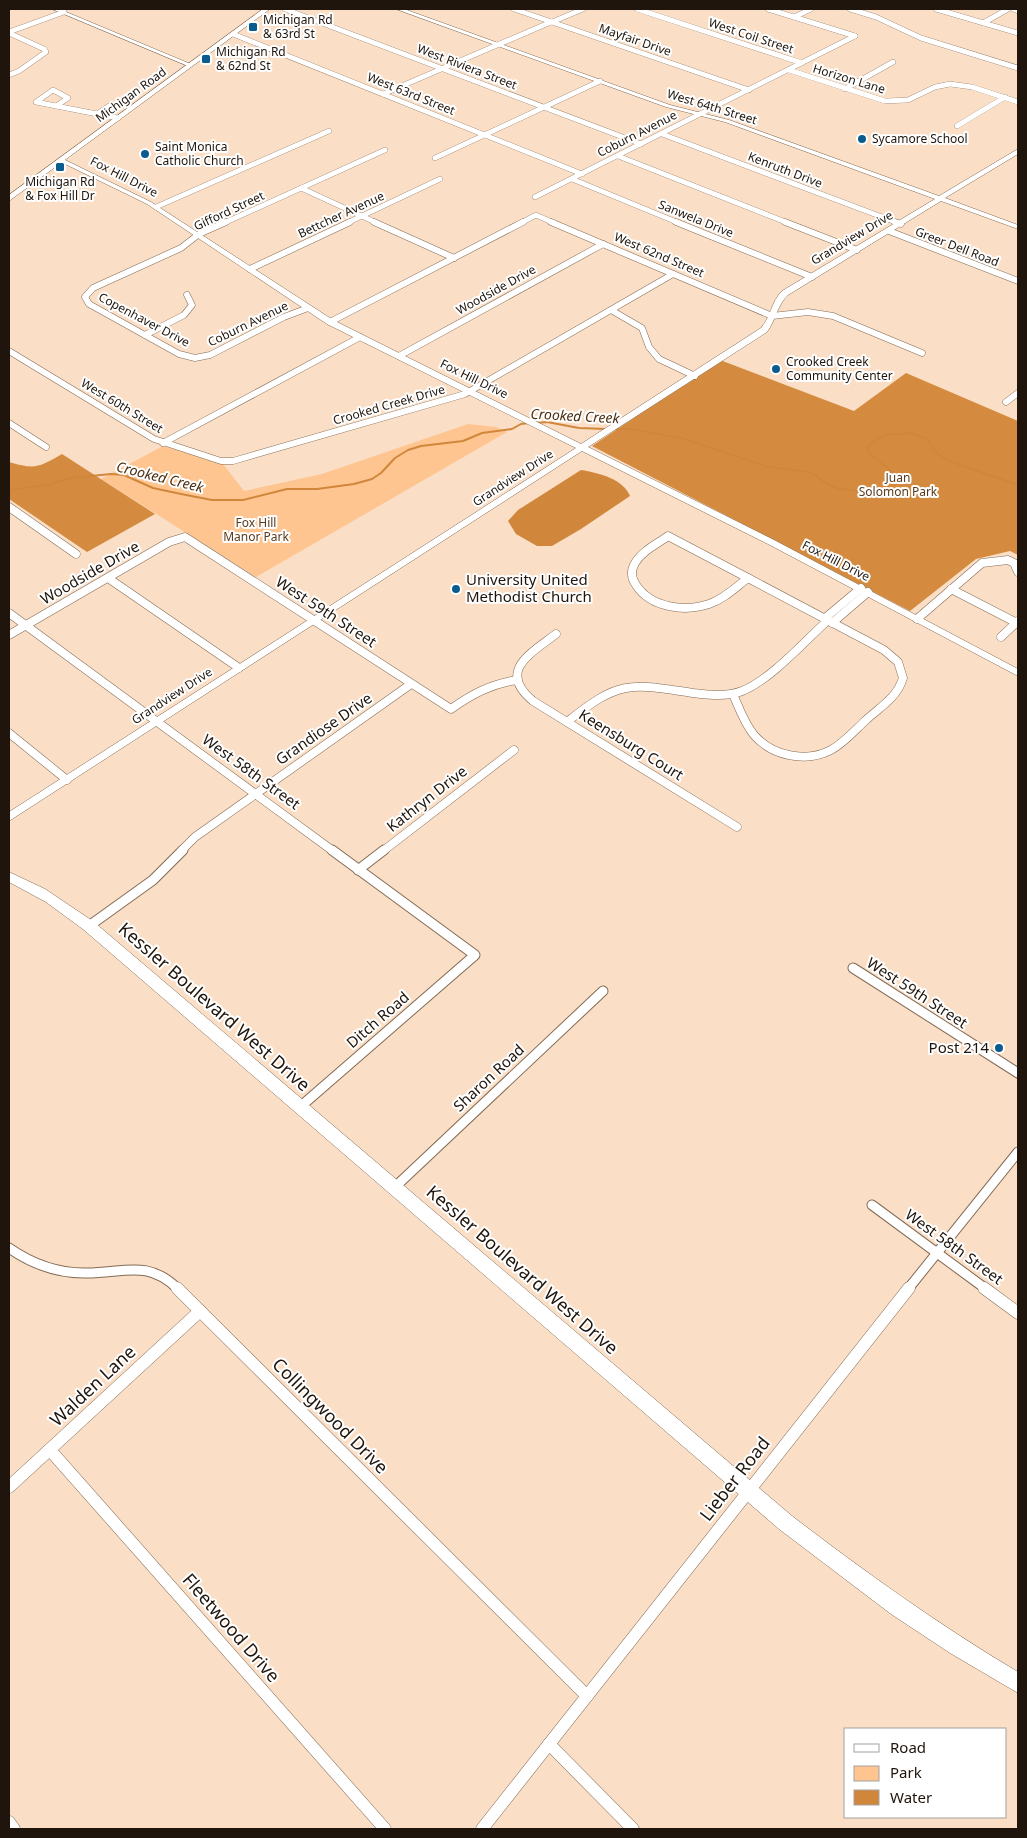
<svg xmlns="http://www.w3.org/2000/svg" width="1027" height="1838" font-family="'Noto Sans',sans-serif">
<style>
.green{fill:#fec591}
.forest{fill:#d58b3f}
.water{fill:#d1873b}
.lines{fill:none;stroke-linecap:round;stroke-linejoin:round}
.stream{stroke:#d1873b;stroke-width:2}
.street-far4-casing{stroke:#836b55;stroke-width:5.5}
.street-far3-casing{stroke:#836b55;stroke-width:7}
.street-far2-casing{stroke:#836b55;stroke-width:9}
.street-far1-casing{stroke:#836b55;stroke-width:11}
.street-casing{stroke:#836b55;stroke-width:13}
.secondary-casing{stroke:#836b55;stroke-width:1}
.primary-casing{stroke:#836b55;stroke-width:1}
.street-far4{stroke:#fff;stroke-width:5}
.street-far3{stroke:#fff;stroke-width:6}
.street-far2{stroke:#fff;stroke-width:8}
.street-far1{stroke:#fff;stroke-width:9}
.street{stroke:#fff;stroke-width:12}
.secondary{fill:#fff;fill-rule:evenodd}
.primary{fill:#fff;fill-rule:evenodd}
.poi-dot{fill:#0a5c8f;stroke:#fff;stroke-width:2}
.labels{text-anchor:middle;stroke-width:4;stroke-linejoin:round;paint-order:stroke}
.far-poi-label{font-size:12px;fill:#1f150c;stroke:#fff;text-anchor:start}
.far-street-label{font-size:12px;fill:#1f150c;stroke:#fff}
.far-park-label{font-size:12px;fill:#5a3a1b;stroke:#fff}
.far-water-label{font-size:14px;font-style:italic;fill:#4d2f0f;stroke:#fff}
.street-label{font-size:15px;fill:#1f150c;stroke:#fff}
.poi-label{font-size:15px;fill:#1f150c;stroke:#fff;text-anchor:start}
.near-street-label{font-size:18px;fill:#1f150c;stroke:#fff}
</style>
<rect width="100%" height="100%" fill="#fadec5"/>
<polygon class="green" points="468,424 496,427 507,432 256,577 101,479 163,446 223,464 244,491 322,474"/>
<g class="forest">
<polygon points="720,360 854,411 906,373 1018,421 1018,555 1010,551 976,559 910,611 592,446"/>
<path d="M 62,454 L 155,514 L 87,552 L 9,499 L 9,462 C 36,470 39,467 62,454 Z"/>
</g>
<path class="water" d="M 581,470 C 599,473 623,479 630,496 L 581,529 L 552,546 L 537,546 L 516,534 L 508,521 L 518,510 Z"/>
<g class="lines">
<g class="stream">
<polyline points="537,423 547,422 579,428 606,429"/>
<path d="M 614,429 L 631,429 L 681,438 L 768,467 L 810,472 L 829,485 L 839,489 L 884,492 L 898,482 C 892,466 875,463 867,449 L 871,443 L 884,435 L 911,433 L 927,439 L 935,452 L 949,461 L 1018,485"/>
<polyline points="9,490 47,485 71,478 111,474 124,475 153,488 181,494 212,500 243,500 287,489 317,489 354,484 372,479 381,473 395,458 408,450 421,446 463,441 482,433 512,429 521,424 529,423"/>
</g>
<defs>
<g id="street-far4">
<polyline points="285,9 641,144"/>
<polyline points="514,9 749,90"/>
<polyline points="637,9 802,63"/>
<polyline points="768,9 855,36"/>
<polyline points="850,9 876,17 921,38 1018,68"/>
<polyline points="936,9 1018,33"/>
<polyline points="1013,9 1018,11"/>
<polyline points="794,17 811,9"/>
<polyline points="552,22 583,9"/>
<polyline points="983,23 1008,9"/>
<polyline points="9,32 64,12"/>
<polyline points="9,33 44,49 46,52 19,71 9,75"/>
<polyline points="233,34 582,174"/>
<polyline points="789,70 885,101 908,100 935,87 950,84 972,87 1018,102"/>
<polyline points="845,89 893,62"/>
<polygon points="53,90 68,98 56,106 36,102"/>
<polyline points="383,94 551,22"/>
<polyline points="56,106 118,118"/>
<polyline points="97,114 112,104"/>
<polyline points="957,126 1005,97"/>
<polyline points="662,134 898,223"/>
<polyline points="618,156 788,223"/>
<polyline points="435,158 600,81"/>
<polyline points="572,179 679,223"/>
<polyline points="301,188 377,223"/>
<polyline points="535,197 855,36"/>
<polyline points="156,207 329,131"/>
<polyline points="224,223 385,150"/>
<polyline points="347,223 440,179"/>
<polyline points="521,223 536,215 554,223"/>
</g>
<g id="street-far3">
<polyline points="226,222 199,234 181,248 93,288 85,297 89,304 179,354 195,358 210,355 284,317 308,308"/>
<polyline points="374,222 454,258"/>
<polyline points="551,222 772,316 808,312 833,316 922,353"/>
<polyline points="676,222 812,277"/>
<polyline points="785,222 857,250"/>
<polyline points="895,222 901,224"/>
<polyline points="889,231 1018,281"/>
<polyline points="250,269 350,222"/>
<polyline points="611,310 642,328 649,347 659,359 695,376"/>
<polyline points="330,322 523,222"/>
<polyline points="145,335 184,315 192,305 187,295"/>
<polyline points="9,351 154,439 221,461 233,461 465,394 673,274"/>
<polyline points="399,356 603,244"/>
<polyline points="1006,402 1018,393"/>
<polyline points="9,423 46,447"/>
<polyline points="163,443 360,337"/>
</g>
<g id="street-far2">
<polyline points="9,507 76,554"/>
<path d="M 668,536 L 748,578 C 736,587 724,599 709,604 C 685,612 651,608 636,585 C 631,578 631,570 635,563 C 642,551 657,544 668,536 Z"/>
<polyline points="108,578 239,668"/>
<polyline points="951,589 1017,623"/>
<polyline points="9,613 333,851"/>
<polyline points="824,619 861,588"/>
<polyline points="917,619 982,563 1008,560 1014,563 1018,572"/>
<polyline points="832,623 868,592"/>
<path d="M 556,634 C 530,654 497,671 533,701 L 737,827"/>
<path d="M 9,635 L 169,542 L 185,537 L 451,709 C 472,694 491,684 517,680"/>
<polyline points="1001,637 1018,621"/>
<path d="M 733,694 C 739,708 744,723 754,735 C 772,756 806,763 831,750 C 844,743 855,730 866,720 C 880,707 897,698 903,678 L 898,662 L 884,650 L 748,578"/>
<path d="M 567,722 C 619,680 630,683 693,693 C 709,695 727,697 742,691 C 769,681 805,641 827,621"/>
<polyline points="9,733 67,780"/>
<polyline points="181,851 195,837 411,684"/>
<polyline points="383,851 514,750"/>
</g>
<g id="street-far1">
<polyline points="358,870 384,850"/>
<polyline points="89,926 153,880 183,850"/>
<polyline points="853,968 1018,1073"/>
<polyline points="300,1107 475,955 332,850"/>
<polyline points="395,1187 603,991"/>
<polyline points="872,1205 986,1289"/>
<path d="M 9,1248 C 32,1264 56,1273 84,1273 C 122,1274 147,1258 178,1289"/>
<polyline points="908,1289 1018,1152"/>
</g>
<g id="street">
<polyline points="177,1288 587,1696"/>
<polyline points="984,1288 1018,1313"/>
<polyline points="50,1450 385,1829"/>
<polyline points="9,1487 200,1311"/>
<polyline points="549,1744 633,1829"/>
<polyline points="9,1822 14,1829"/>
<polyline points="482,1829 909,1288"/>
</g>
<g id="secondary">
<polygon points="52,9 59,9 193,65 188,66"/>
<path d="M 396,9 L 404,9 L 670,105 L 729,120 L 939,196 L 1018,149 L 1018,154 L 945,198 L 1018,225 L 1018,229 L 941,201 L 788,295 C 777,305 776,320 767,332 L 588,447 L 774,540 L 1018,669 L 1018,676 L 768,544 L 582,451 L 9,821 L 9,812 L 576,448 L 327,324 L 147,204 L 59,161 L 59,159 L 63,159 L 151,202 L 333,320 L 581,444 L 761,328 C 771,317 771,302 782,291 L 935,199 L 725,122 L 666,107 Z"/>
</g>
<g id="primary">
<polygon points="263,9 270,9 9,201 9,195"/>
<path d="M 9,872 L 45,889 L 94,922 L 792,1516 C 865,1572 939,1625 1018,1672 L 1018,1693 L 950,1653 L 891,1614 L 779,1529 L 84,930 L 46,902 L 9,882 Z"/>
</g>
</defs>
<use href="#street-far4" class="street-far4-casing"/>
<use href="#street-far3" class="street-far3-casing"/>
<use href="#street-far2" class="street-far2-casing"/>
<use href="#street-far1" class="street-far1-casing"/>
<use href="#street" class="street-casing"/>
<use href="#secondary" class="secondary-casing"/>
<use href="#primary" class="primary-casing"/>
<use href="#street-far4" class="street-far4"/>
<use href="#street-far3" class="street-far3"/>
<use href="#street-far2" class="street-far2"/>
<use href="#street-far1" class="street-far1"/>
<use href="#street" class="street"/>
<use href="#secondary" class="secondary"/>
<use href="#primary" class="primary"/>
</g>
<g class="poi-dot">
<rect x="248" y="22" width="10" height="10" rx="2.5"/>
<rect x="201" y="54" width="10" height="10" rx="2.5"/>
<circle cx="862" cy="139" r="5"/>
<circle cx="145" cy="154" r="5"/>
<rect x="55" y="162" width="10" height="10" rx="2.5"/>
<circle cx="776" cy="369" r="5"/>
<circle cx="456" cy="589" r="5"/>
<circle cx="999" cy="1048" r="5"/>
</g>
<g class="labels">
<g class="far-poi-label">
<text x="263" y="24">Michigan Rd<tspan x="263" dy="14">&amp; 63rd St</tspan></text>
<text x="216" y="56">Michigan Rd<tspan x="216" dy="14">&amp; 62nd St</tspan></text>
<text x="872" y="143">Sycamore School</text>
<text x="155" y="151">Saint Monica<tspan x="155" dy="14">Catholic Church</tspan></text>
<text x="60" y="186" text-anchor="middle">Michigan Rd<tspan x="60" dy="14">&amp; Fox Hill Dr</tspan></text>
<text x="786" y="366">Crooked Creek<tspan x="786" dy="14">Community Center</tspan></text>
</g>
<g class="far-street-label">
<text transform="translate(751 36) rotate(18)" y="4">West Coil Street</text>
<text transform="translate(635 40) rotate(19)" y="4">Mayfair Drive</text>
<text transform="translate(467 67) rotate(21)" y="4">West Riviera Street</text>
<text transform="translate(849 79) rotate(17)" y="4">Horizon Lane</text>
<text transform="translate(411 94) rotate(22)" y="4">West 63rd Street</text>
<text transform="translate(131 95) rotate(-36)" y="4">Michigan Road</text>
<text transform="translate(712 107) rotate(17)" y="4">West 64th Street</text>
<text transform="translate(637 134) rotate(-27)" y="4">Coburn Avenue</text>
<text transform="translate(785 170) rotate(21)" y="4">Kenruth Drive</text>
<text transform="translate(124 177) rotate(27)" y="4">Fox Hill Drive</text>
<text transform="translate(229 211) rotate(-25)" y="4">Gifford Street</text>
<text transform="translate(341 215) rotate(-25)" y="4">Bettcher Avenue</text>
<text transform="translate(696 219) rotate(22)" y="4">Sanwela Drive</text>
<text transform="translate(852 238) rotate(-31)" y="4">Grandview Drive</text>
<text transform="translate(957 247) rotate(21)" y="4">Greer Dell Road</text>
<text transform="translate(659 255) rotate(23)" y="4">West 62nd Street</text>
<text transform="translate(496 290) rotate(-29)" y="4">Woodside Drive</text>
<text transform="translate(144 320) rotate(28)" y="4">Copenhaver Drive</text>
<text transform="translate(248 324) rotate(-26)" y="4">Coburn Avenue</text>
<text transform="translate(474 379) rotate(26)" y="4">Fox Hill Drive</text>
<text transform="translate(389 405) rotate(-16)" y="4">Crooked Creek Drive</text>
<text transform="translate(122 406) rotate(31)" y="4">West 60th Street</text>
<text transform="translate(513 478) rotate(-33)" y="4">Grandview Drive</text>
<text transform="translate(836 561) rotate(27)" y="4">Fox Hill Drive</text>
<text transform="translate(172 696) rotate(-33)" y="4">Grandview Drive</text>
</g>
<g class="far-park-label">
<text x="898" y="482">Juan<tspan x="898" dy="14">Solomon Park</tspan></text>
<text x="256" y="527">Fox Hill<tspan x="256" dy="14">Manor Park</tspan></text>
</g>
<g class="far-water-label">
<text transform="translate(575 416) rotate(3)" y="5">Crooked Creek</text>
<text transform="translate(160 477) rotate(14)" y="5">Crooked Creek</text>
</g>
<g class="street-label">
<text transform="translate(90 573) rotate(-30)" y="5">Woodside Drive</text>
<text transform="translate(326 612) rotate(33)" y="5">West 59th Street</text>
<text transform="translate(324 729) rotate(-35)" y="5">Grandiose Drive</text>
<text transform="translate(631 745) rotate(32)" y="5">Keensburg Court</text>
<text transform="translate(251 772) rotate(36)" y="5">West 58th Street</text>
<text transform="translate(427 799) rotate(-38)" y="5">Kathryn Drive</text>
<text transform="translate(917 993) rotate(33)" y="5">West 59th Street</text>
<text transform="translate(378 1020) rotate(-41)" y="5">Ditch Road</text>
<text transform="translate(489 1078) rotate(-43)" y="5">Sharon Road</text>
<text transform="translate(954 1247) rotate(36)" y="5">West 58th Street</text>
</g>
<g class="poi-label">
<text x="466" y="585">University United<tspan x="466" dy="17">Methodist Church</tspan></text>
<text x="989" y="1053" text-anchor="end">Post 214</text>
</g>
<g class="near-street-label">
<text transform="translate(214 1007) rotate(41)" y="6">Kessler Boulevard West Drive</text>
<text transform="translate(522 1270) rotate(41)" y="6">Kessler Boulevard West Drive</text>
<text transform="translate(93 1386) rotate(-43)" y="6">Walden Lane</text>
<text transform="translate(330 1416) rotate(45)" y="6">Collingwood Drive</text>
<text transform="translate(735 1479) rotate(-52)" y="6">Lieber Road</text>
<text transform="translate(231 1628) rotate(49)" y="6">Fleetwood Drive</text>
</g>
</g>
<rect width="1027" height="1838" fill="none" stroke="#1f150c" stroke-width="20"/>
<rect x="844" y="1728" width="162" height="90" fill="#ffffff" stroke="#a5a19e"/>
<rect x="854" y="1744" width="25" height="8" fill="#ffffff" stroke="#a5a19e"/>
<text x="890" y="1753" font-size="15" fill="#1f150c">Road</text>
<rect x="854" y="1766" width="25" height="15" fill="#fec591" stroke="#a5a19e"/>
<text x="890" y="1778" font-size="15" fill="#1f150c">Park</text>
<rect x="854" y="1790" width="25" height="15" fill="#d1873b" stroke="#a5a19e"/>
<text x="890" y="1803" font-size="15" fill="#1f150c">Water</text>
</svg>
